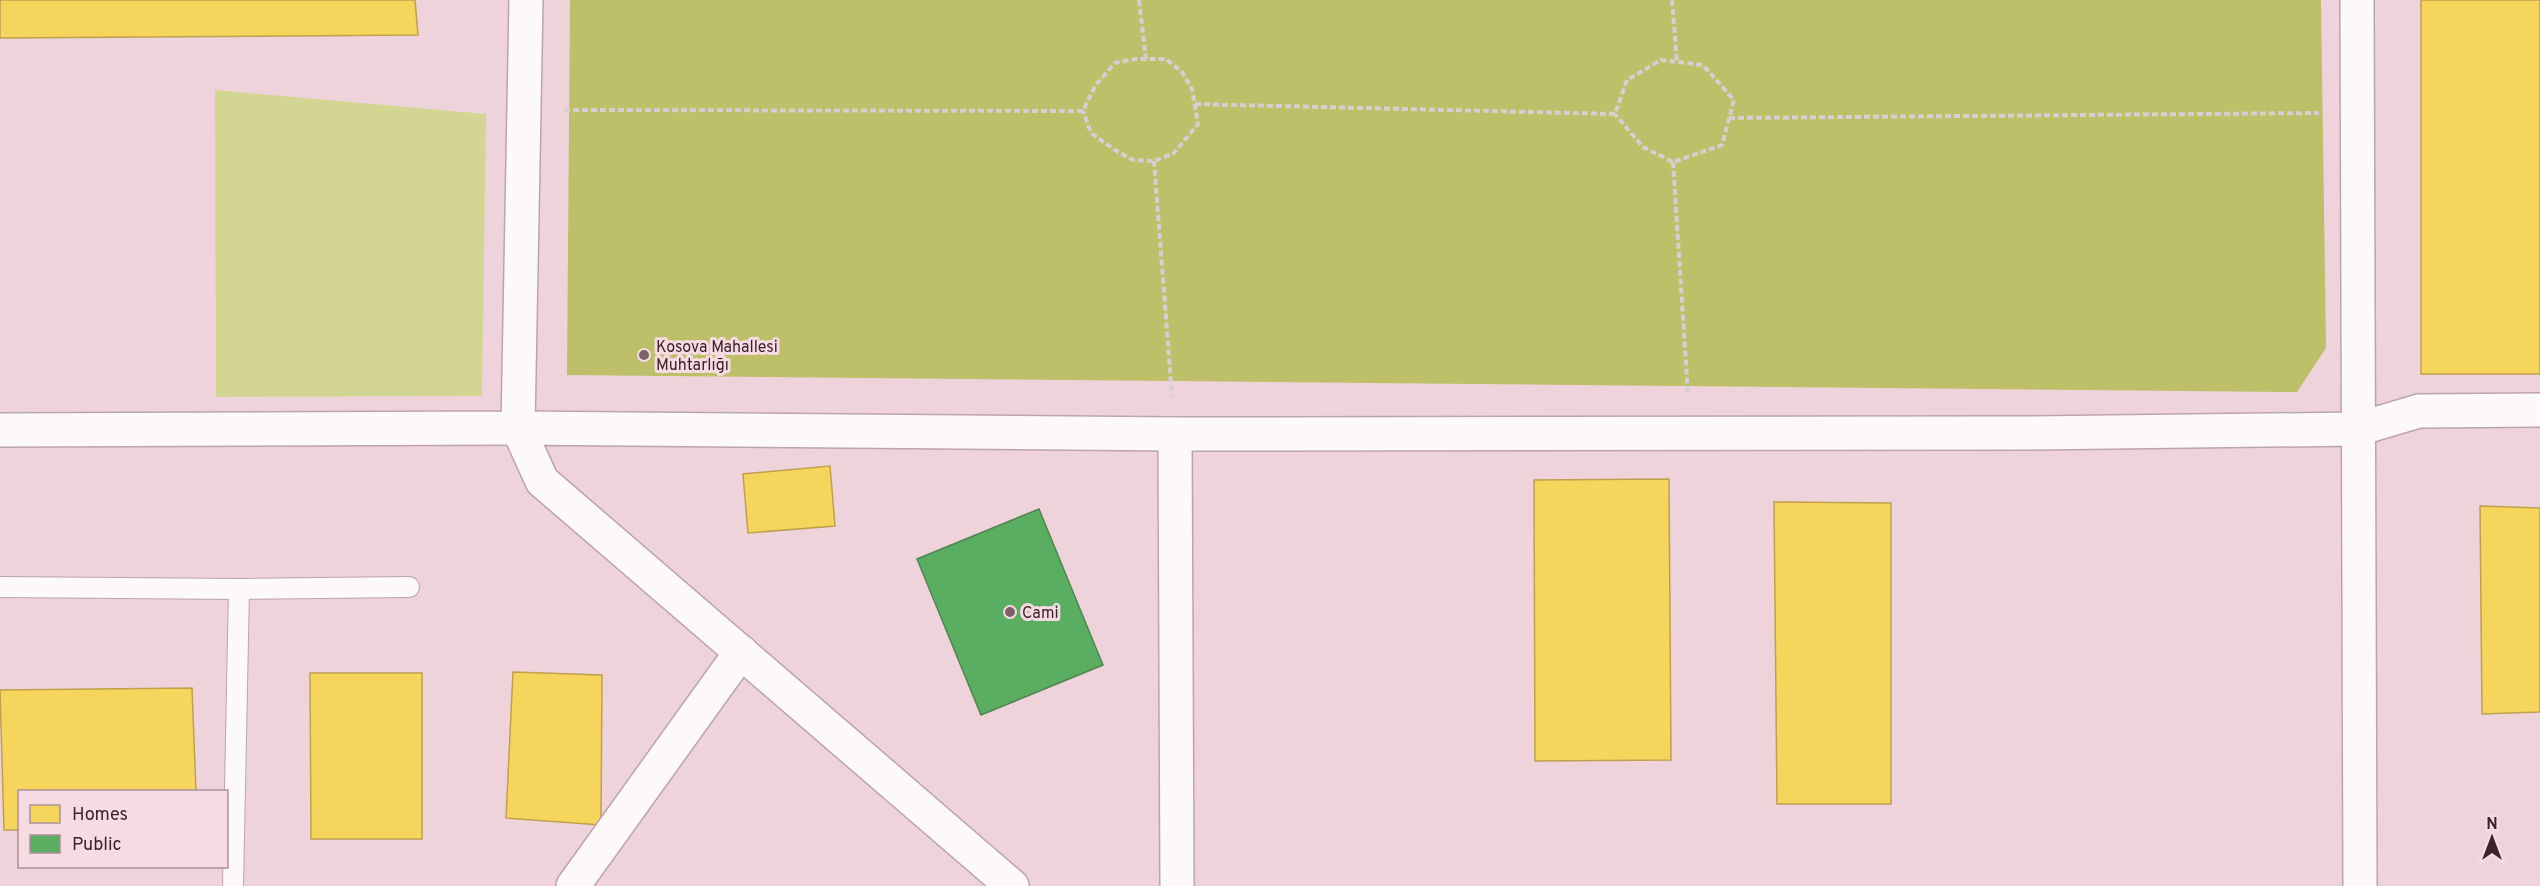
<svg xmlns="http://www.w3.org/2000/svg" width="2540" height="886" font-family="Overpass,sans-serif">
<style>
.green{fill:#d3d692}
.forest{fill:#bebf69}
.homes{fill:#f6d55c;stroke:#bea04d;stroke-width:1.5}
.public{fill:#5aae61;stroke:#518450;stroke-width:1.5}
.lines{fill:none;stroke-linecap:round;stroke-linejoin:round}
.lane-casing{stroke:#bca4ac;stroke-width:22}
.street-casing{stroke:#bca4ac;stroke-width:36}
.path{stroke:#d7ced1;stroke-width:4;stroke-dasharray:6 3;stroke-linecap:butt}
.lane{stroke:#fdf8fa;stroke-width:20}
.street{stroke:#fdf8fa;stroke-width:33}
.poi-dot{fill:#7b6168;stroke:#f7dbe3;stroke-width:2}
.labels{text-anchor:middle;stroke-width:6;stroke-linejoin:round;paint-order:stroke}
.poi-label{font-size:16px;fill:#3c232a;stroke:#f7dbe3;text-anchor:start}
</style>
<rect width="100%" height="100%" fill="#efd3db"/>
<polygon class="green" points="215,90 486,114 482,396 216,397"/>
<polygon class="forest" points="570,0 2321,0 2326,348 2297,392 567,375"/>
<g class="homes">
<polygon points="0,0 415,0 418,35 0,38"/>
<rect x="2421" y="0" width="119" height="374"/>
<polygon points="830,466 835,526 748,533 743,474"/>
<polygon points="1669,479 1671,760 1535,761 1534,480"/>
<polygon points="1774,502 1891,503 1891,804 1777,804"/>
<polygon points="2480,506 2540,508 2540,712 2482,714"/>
<polygon points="513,672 602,675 601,825 506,818"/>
<polygon points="310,673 422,673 422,839 311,839"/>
<polygon points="192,688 196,792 20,792 20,830 4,830 0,690"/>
</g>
<polygon class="public" points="1039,509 1103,665 981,715 917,559"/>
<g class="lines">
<defs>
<g id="lane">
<polyline points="0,587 239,589 409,587"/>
<polyline points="233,886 239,589"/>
</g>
<g id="street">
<polyline points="2357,0 2360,886"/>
<polyline points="0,430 518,428 526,0"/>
<polyline points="1175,434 1177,886"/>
<polyline points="573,886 741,652"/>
<polyline points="1012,886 542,481 518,428 1175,434 2033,433 2358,429 2419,411 2540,410"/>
</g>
</defs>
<use href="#lane" class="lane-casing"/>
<use href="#street" class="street-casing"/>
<g class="path">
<polyline points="1139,0 1146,59"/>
<polyline points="1672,0 1677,62"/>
<polyline points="1195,104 1615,114 1627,80 1661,60 1703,65 1734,100 1722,145 1673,162 1643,147 1615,114"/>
<polyline points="564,110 1083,111 1095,86 1115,63 1135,59 1166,59 1182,72 1192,89 1198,124 1174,153 1154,161 1133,160 1118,152 1091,133 1083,111"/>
<polyline points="1729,118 2319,113"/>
<polyline points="1154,161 1172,396"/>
<polyline points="1673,162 1688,395"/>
</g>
<use href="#lane" class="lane"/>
<use href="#street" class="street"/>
</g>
<g class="poi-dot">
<circle cx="644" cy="355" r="6"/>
<circle cx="1010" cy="612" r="6"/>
</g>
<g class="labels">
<g class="poi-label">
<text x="656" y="352">Kosova Mahallesi<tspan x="656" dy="18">Muhtarlığı</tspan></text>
<text x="1022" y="618">Cami</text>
</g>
</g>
<rect x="18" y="790" width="210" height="78" fill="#f7dbe3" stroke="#ac9199" stroke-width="1.5"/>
<rect x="30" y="805" width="30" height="18" fill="#f6d55c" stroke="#ac9199" stroke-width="1.5"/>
<text x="72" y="820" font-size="18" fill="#3c232a">Homes</text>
<rect x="30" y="835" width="30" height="18" fill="#5aae61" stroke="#ac9199" stroke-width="1.5"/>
<text x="72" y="850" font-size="18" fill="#3c232a">Public</text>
<g transform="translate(2492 838)" stroke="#f7dbe3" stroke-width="4.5" paint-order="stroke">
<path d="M0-4.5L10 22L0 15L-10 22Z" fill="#3c232a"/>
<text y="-9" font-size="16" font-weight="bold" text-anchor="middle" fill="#3c232a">N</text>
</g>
</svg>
